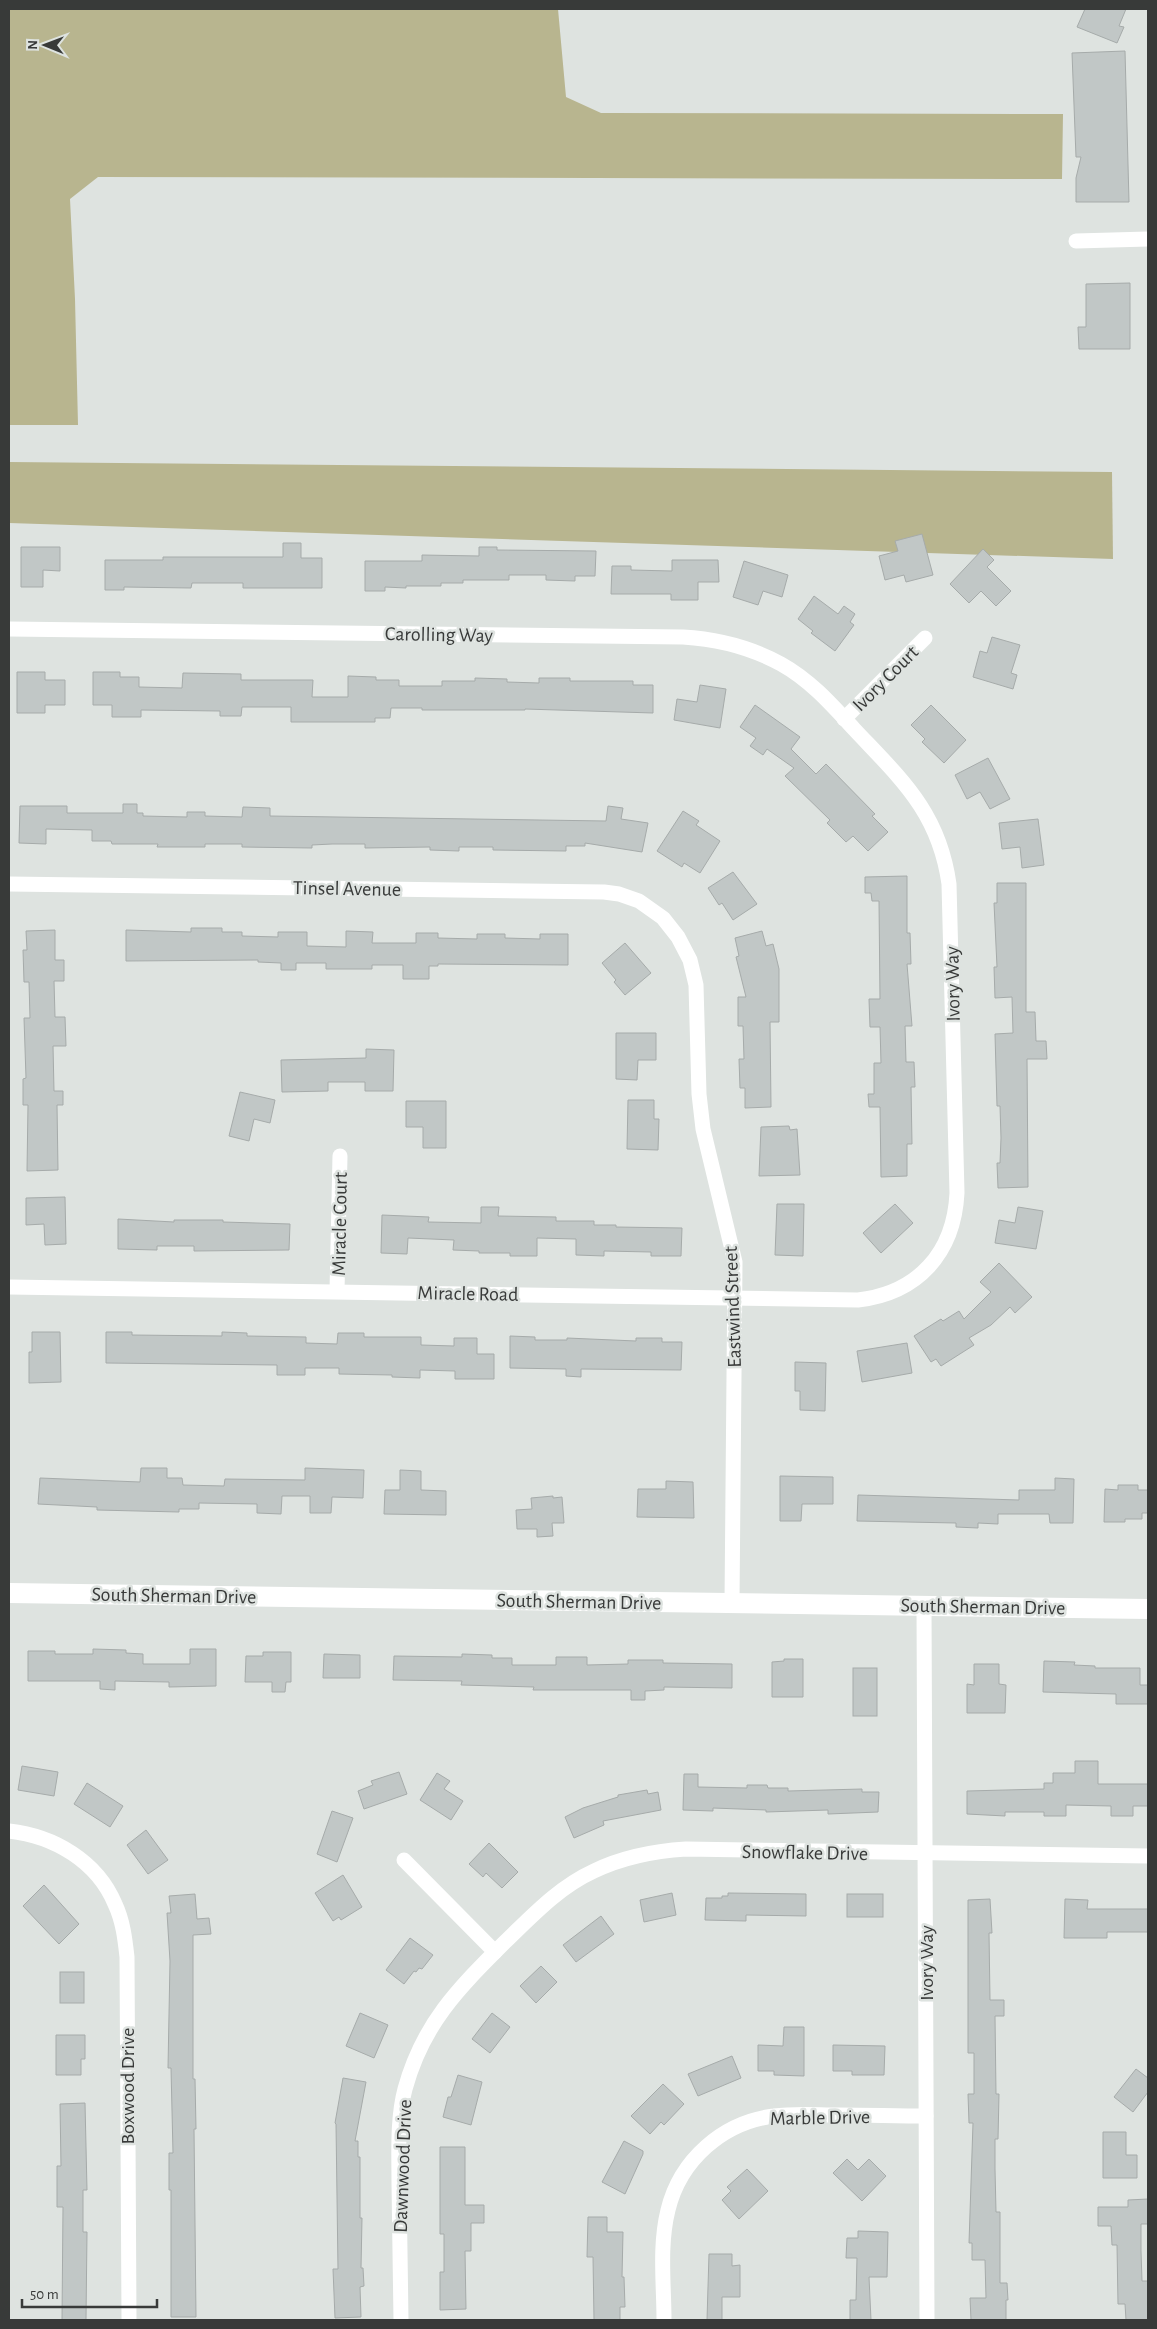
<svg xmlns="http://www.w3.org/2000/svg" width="1157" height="2329" font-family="'Alegreya Sans',sans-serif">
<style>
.forest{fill:#b8b58f}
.building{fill:#c1c7c6;stroke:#a6abaa}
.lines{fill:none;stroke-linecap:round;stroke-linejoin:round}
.minor{stroke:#fff;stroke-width:15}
.tertiary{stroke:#fff;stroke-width:20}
.labels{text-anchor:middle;stroke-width:5;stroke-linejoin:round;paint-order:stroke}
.street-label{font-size:20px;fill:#383a39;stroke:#dee3e0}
</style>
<rect width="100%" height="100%" fill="#dee3e0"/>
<g class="forest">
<polygon points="9,9 558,9 566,97 601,113 1063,114 1062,179 98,177 70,199 75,299 78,425 9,425"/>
<polygon points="9,462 1112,472 1113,559 9,523"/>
</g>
<g class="building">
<polygon points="1085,9 1126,9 1119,26 1124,27 1117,43 1077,27"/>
<polygon points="1125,51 1129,202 1076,202 1076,178 1081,157 1076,157 1072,53"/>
<polygon points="1130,283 1130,349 1079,349 1078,327 1086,327 1086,284"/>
<polygon points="922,534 933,575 906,582 904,575 885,580 879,556 898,551 895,541"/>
<polygon points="283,543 301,543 301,558 322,558 322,588 243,588 243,583 192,583 191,588 124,587 124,590 105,590 105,560 163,560 163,557 283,557"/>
<polygon points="21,547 60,547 60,571 43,570 43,587 21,587"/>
<polygon points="479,547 497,547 497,550 596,551 595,576 575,576 575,581 546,580 546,575 509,575 509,580 463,580 463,583 441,583 441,586 406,586 406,588 385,587 385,591 365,591 365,561 422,561 422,555 479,556"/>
<polygon points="983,549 994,560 987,567 1011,591 996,606 981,591 969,603 950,584"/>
<polygon points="672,560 718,560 719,582 698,582 698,600 671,600 671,594 611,594 612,566 631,566 631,570 672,571"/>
<polygon points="744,561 788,575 782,597 763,591 758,605 733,597"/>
<polygon points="814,596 838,614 844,606 855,614 850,622 854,625 835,651 811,633 813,631 798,619"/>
<polygon points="992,637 1020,645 1011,673 1017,675 1013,689 973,677 980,651 987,653"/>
<polygon points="17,672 45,672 45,680 65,680 65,705 45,705 45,713 17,713"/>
<polygon points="93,672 120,672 120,677 139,677 139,687 182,688 183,673 241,674 241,680 313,680 312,697 348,697 348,676 376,677 376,680 399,680 399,686 442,686 442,681 475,681 475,678 507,679 507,682 539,683 539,678 570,678 570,681 633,681 633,685 653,685 653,713 525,709 525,710 422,710 422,708 391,708 390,718 375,718 375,722 291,722 291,707 242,707 241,716 220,716 220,711 141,710 141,717 112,717 112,705 93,705"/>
<polygon points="700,685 726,689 720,728 674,720 677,699 697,702"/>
<polygon points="755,705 800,737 791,749 816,774 826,764 875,814 872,816 888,832 868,851 853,836 846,842 827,823 830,820 785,776 794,768 767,749 763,755 750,746 756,738 740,727"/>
<polygon points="931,705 966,740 944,763 922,742 925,739 911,725"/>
<polygon points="988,758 1010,799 990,809 980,792 967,799 955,775"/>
<polygon points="123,804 137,804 137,813 143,813 143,816 187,817 187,812 205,812 205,816 242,817 243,807 270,808 270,816 606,821 608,806 623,808 621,819 648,823 642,852 585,843 585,846 566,846 566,851 493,850 493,847 459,847 459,851 430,850 430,847 365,848 365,844 332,844 312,845 312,848 242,847 242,844 205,844 205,847 157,847 158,844 112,844 111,841 92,841 92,830 46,829 46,844 19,843 20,806 67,806 67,813 123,813"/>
<polygon points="683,811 699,821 696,825 720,841 700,873 684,863 682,867 657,851"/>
<polygon points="1038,819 1044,865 1022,868 1020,847 1002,849 999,823"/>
<polygon points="733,872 757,904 733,920 722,903 719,905 708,888"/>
<polygon points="907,876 907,933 910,933 911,964 907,964 912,1026 905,1026 906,1062 914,1062 915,1087 911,1087 912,1144 907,1144 907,1176 881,1177 880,1107 869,1107 868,1094 874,1094 874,1063 881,1063 880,1027 870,1027 869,999 880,999 879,901 872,901 871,893 865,893 865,877"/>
<polygon points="997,883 1026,883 1026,1012 1035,1012 1036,1041 1046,1041 1047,1059 1027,1059 1028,1187 998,1188 997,1163 1000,1163 1001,1138 1000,1106 997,1106 995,1034 1013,1033 1012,997 995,998 994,967 997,967 994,903 997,903"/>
<polygon points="191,928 222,928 222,932 242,932 242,936 278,937 278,932 307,932 307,946 346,947 346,931 373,932 372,943 416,943 416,933 438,933 438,938 477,939 477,934 505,934 505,938 540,939 540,934 568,934 568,965 438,964 438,966 429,966 429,979 403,979 403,965 372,965 372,969 326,969 326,963 296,963 296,970 281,970 281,963 258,962 258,960 126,961 126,930 191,932"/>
<polygon points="55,930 55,960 64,960 64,981 54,981 55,1017 65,1017 66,1046 53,1046 54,1091 63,1091 63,1105 57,1105 58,1170 27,1171 28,1105 23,1105 23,1079 26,1078 24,1018 30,1018 29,982 24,982 23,950 27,950 26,931"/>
<polygon points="762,931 766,946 773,944 779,969 779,1022 770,1022 771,1107 745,1108 745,1088 740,1088 739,1059 744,1059 743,1026 738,1026 738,997 746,997 736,957 739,956 735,938"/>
<polygon points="625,943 651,973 625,995 614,982 616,980 602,963"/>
<polygon points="616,1033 656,1033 656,1060 638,1060 637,1080 616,1079"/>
<polygon points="366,1049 394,1050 393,1091 365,1091 365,1082 328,1082 328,1091 282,1092 281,1060 366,1058"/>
<polygon points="240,1092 275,1100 270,1123 254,1119 249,1141 229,1136"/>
<polygon points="628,1100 654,1100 654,1119 659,1119 658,1150 627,1149"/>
<polygon points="406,1101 446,1101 446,1148 423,1148 423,1127 406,1127"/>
<polygon points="789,1126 790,1130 797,1129 800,1175 759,1176 761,1127"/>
<polygon points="65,1197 66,1244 45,1245 44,1224 26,1225 26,1198"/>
<polygon points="777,1204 804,1204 803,1256 775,1255"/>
<polygon points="895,1204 913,1223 881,1253 863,1233"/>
<polygon points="481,1207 499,1207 498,1216 556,1217 556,1221 594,1221 594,1225 616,1225 616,1227 682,1228 681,1256 651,1256 651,1252 604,1251 604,1256 576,1255 576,1239 537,1238 537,1256 510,1256 510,1253 479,1253 479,1251 453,1250 454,1240 408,1238 407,1254 381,1253 382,1215 429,1217 428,1222 481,1223"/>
<polygon points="1018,1207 1043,1211 1036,1249 995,1243 999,1220 1015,1223"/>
<polygon points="118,1219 174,1222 174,1220 223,1220 223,1222 290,1224 289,1250 194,1251 194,1246 157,1246 157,1250 118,1249"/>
<polygon points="999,1263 1032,1297 1015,1313 1010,1307 991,1325 969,1338 974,1345 941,1366 936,1359 931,1362 914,1336 941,1319 943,1321 959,1311 964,1319 991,1292 980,1282"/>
<polygon points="32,1332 60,1332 61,1382 29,1383 29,1352 32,1352"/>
<polygon points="106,1332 132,1332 132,1335 222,1336 222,1332 247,1333 247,1336 306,1337 306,1343 337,1344 338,1333 364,1333 364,1337 421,1337 421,1345 454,1346 454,1338 477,1338 477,1354 494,1354 494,1379 455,1379 455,1371 420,1370 420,1378 392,1377 392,1375 339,1374 339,1368 305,1368 305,1375 277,1375 277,1365 106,1363"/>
<polygon points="510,1336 535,1337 535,1340 567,1340 567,1338 636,1341 636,1338 662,1338 662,1342 682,1342 681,1370 581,1369 581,1377 566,1376 566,1369 510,1368"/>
<polygon points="907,1343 912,1373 862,1382 857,1351"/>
<polygon points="795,1362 826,1363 825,1411 800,1410 800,1391 795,1391"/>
<polygon points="141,1468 167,1468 167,1478 182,1478 183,1485 224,1486 225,1479 305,1480 305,1468 364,1470 363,1498 332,1497 331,1513 310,1513 310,1496 282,1496 281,1514 257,1513 257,1504 199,1503 199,1509 179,1509 179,1512 97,1510 97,1507 38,1504 40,1478 140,1482"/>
<polygon points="400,1470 421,1471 421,1490 446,1491 446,1515 384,1514 385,1490 400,1490"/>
<polygon points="780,1476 833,1477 833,1504 802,1504 801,1521 780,1521"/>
<polygon points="1055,1478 1074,1479 1073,1523 1050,1523 1049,1514 998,1514 998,1524 978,1523 978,1528 956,1527 956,1523 857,1521 858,1495 1019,1500 1019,1490 1055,1490"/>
<polygon points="666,1481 693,1482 694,1518 637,1517 638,1489 666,1489"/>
<polygon points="1118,1485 1138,1485 1138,1490 1148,1490 1148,1513 1142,1513 1142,1519 1125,1519 1125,1522 1104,1522 1105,1489 1118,1490"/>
<polygon points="553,1496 553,1498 562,1497 564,1523 552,1523 553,1536 537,1537 537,1529 517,1529 516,1510 532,1509 531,1498"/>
<polygon points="93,1649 126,1650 126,1653 143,1654 143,1664 190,1664 190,1649 216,1649 216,1686 169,1687 169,1682 115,1681 115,1690 100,1689 100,1681 28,1681 28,1651 55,1651 55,1654 93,1654"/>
<polygon points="263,1652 291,1652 291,1682 286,1682 285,1692 272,1692 272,1682 245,1682 246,1656 263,1656"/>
<polygon points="324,1654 360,1655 360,1678 323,1678"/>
<polygon points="462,1654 492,1655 492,1658 512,1658 512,1665 556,1665 556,1657 587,1657 587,1665 628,1664 628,1660 663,1660 663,1663 732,1664 732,1688 664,1687 664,1690 645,1691 645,1700 631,1700 631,1690 533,1690 534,1687 461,1685 462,1681 393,1680 394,1656 462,1657"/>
<polygon points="784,1659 803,1659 803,1697 772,1697 772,1662 784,1661"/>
<polygon points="1044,1661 1075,1662 1074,1665 1095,1666 1095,1668 1140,1668 1140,1685 1148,1685 1148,1704 1116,1704 1116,1694 1043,1692"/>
<polygon points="974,1664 999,1664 999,1684 1006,1685 1005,1713 967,1713 967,1684 974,1685"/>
<rect x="853" y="1668" width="24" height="48"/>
<polygon points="1075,1761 1098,1761 1098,1784 1148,1784 1148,1806 1133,1806 1133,1816 1111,1816 1111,1806 1066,1805 1066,1816 1044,1816 1044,1812 1005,1812 1005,1816 967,1814 967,1791 1044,1789 1044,1783 1053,1783 1053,1773 1075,1773"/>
<polygon points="22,1766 58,1772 54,1796 18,1790"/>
<polygon points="399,1772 407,1794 364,1809 358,1791 373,1785 371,1781"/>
<polygon points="437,1773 450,1781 444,1789 463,1801 451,1820 420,1800"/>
<polygon points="684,1774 698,1774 698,1787 747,1788 747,1785 767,1785 768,1788 788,1788 788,1791 862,1789 862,1792 879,1792 878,1812 828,1814 828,1810 766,1812 766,1810 713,1808 713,1811 683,1810"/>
<polygon points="87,1783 123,1806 110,1827 74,1804"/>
<polygon points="647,1790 648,1794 658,1792 661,1810 603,1821 604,1825 574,1838 565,1817 583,1808 618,1797 618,1795"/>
<polygon points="332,1811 353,1818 337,1862 317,1854"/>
<polygon points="146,1830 168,1860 148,1874 127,1845"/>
<polygon points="489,1843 518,1872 502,1888 486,1873 483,1877 469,1864"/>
<polygon points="343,1875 362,1907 341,1920 339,1917 333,1921 315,1893"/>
<polygon points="44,1885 79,1924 59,1944 23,1906"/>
<polygon points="672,1893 676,1915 644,1922 640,1900"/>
<polygon points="728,1893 806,1894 806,1916 746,1915 746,1921 705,1920 706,1898 722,1898 722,1896 728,1896"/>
<polygon points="195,1894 197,1919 209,1918 211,1934 193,1935 193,2079 195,2079 196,2129 194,2129 196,2317 171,2317 171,2190 169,2190 169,2153 173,2153 171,2068 168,2068 170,1961 167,1913 171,1913 169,1896"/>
<rect x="847" y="1894" width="36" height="23"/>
<polygon points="990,1899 992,1933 989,1933 990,2000 1004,2000 1004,2016 995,2016 996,2094 999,2094 998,2139 995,2139 995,2169 996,2212 1000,2212 1000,2283 1007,2283 1008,2300 1006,2300 1006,2320 971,2320 970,2298 986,2298 985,2260 972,2260 972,2243 969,2243 973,2123 969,2123 968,2094 974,2094 974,2053 968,2053 968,1900"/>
<polygon points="1065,1899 1088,1900 1087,1909 1148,1909 1148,1932 1107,1932 1107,1938 1064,1938"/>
<polygon points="601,1916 614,1934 576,1962 563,1945"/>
<polygon points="410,1938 433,1955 422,1969 419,1968 416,1972 414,1971 404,1984 386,1970"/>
<polygon points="541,1966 557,1982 536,2003 520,1986"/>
<rect x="60" y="1972" width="24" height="31"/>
<polygon points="360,2013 388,2025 374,2058 346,2046"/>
<polygon points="492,2013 510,2027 490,2053 472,2039"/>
<polygon points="784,2027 804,2027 804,2076 774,2075 774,2071 758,2071 758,2045 783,2046"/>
<polygon points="56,2035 85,2035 85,2059 81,2059 81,2075 56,2075"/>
<polygon points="833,2045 885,2046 884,2075 852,2075 852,2071 833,2071"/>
<polygon points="732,2056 741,2078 698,2096 688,2074"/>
<polygon points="1136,2069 1148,2078 1148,2092 1133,2112 1114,2097"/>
<polygon points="458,2075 482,2082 471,2125 443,2117 448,2097 451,2097"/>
<polygon points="343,2078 366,2082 355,2141 358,2141 358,2157 360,2157 360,2218 362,2218 361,2268 363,2268 364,2286 360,2287 361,2317 335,2318 333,2269 338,2269 336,2124 335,2123"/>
<polygon points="663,2084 684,2104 664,2125 661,2122 650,2134 631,2116"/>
<polygon points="85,2103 87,2190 83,2190 83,2232 87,2232 86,2320 62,2320 63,2207 57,2207 57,2166 61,2166 60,2104"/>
<polygon points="1103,2132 1126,2132 1126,2155 1137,2155 1137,2178 1103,2178"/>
<polygon points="624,2141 643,2151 643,2154 625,2194 602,2182"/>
<polygon points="440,2147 465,2147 465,2205 484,2205 484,2223 471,2223 471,2251 465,2251 466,2309 440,2310 440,2272 444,2272 444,2234 440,2234"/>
<polygon points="847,2159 858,2170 869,2159 886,2176 862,2201 833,2173"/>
<polygon points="747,2169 768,2191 739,2219 722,2200 731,2191 727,2187"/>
<polygon points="1148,2199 1148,2224 1141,2224 1141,2251 1142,2281 1148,2281 1148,2320 1126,2320 1125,2304 1118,2304 1117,2245 1112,2245 1111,2226 1098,2226 1098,2207 1128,2207 1128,2200"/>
<polygon points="588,2217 607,2217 607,2232 623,2232 622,2277 624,2277 625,2307 620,2307 620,2320 594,2320 593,2257 587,2257"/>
<polygon points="858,2231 888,2232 887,2277 869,2277 871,2320 850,2320 850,2300 856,2300 857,2258 846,2258 847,2238 858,2238"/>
<polygon points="709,2254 732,2254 732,2266 740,2265 740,2297 722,2297 722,2320 707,2320"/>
</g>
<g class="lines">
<g class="minor">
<polyline points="1076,241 1148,239"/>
<path d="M 9,629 L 683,637 C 717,639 750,647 781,664 C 810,680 832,705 854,729 C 901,779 939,812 949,884 L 957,1193 C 954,1253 918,1293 858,1300 L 9,1287"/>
<polyline points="844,719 925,638"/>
<polyline points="9,884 604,892 619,894 639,901 663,918 678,937 690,960 696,985 699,1094 703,1129 735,1262 732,1603"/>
<polyline points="337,1291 340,1156"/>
<polyline points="924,1606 927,2320"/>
<path d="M 9,1831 C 54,1836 97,1861 115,1904 C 123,1921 125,1939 127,1957 L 129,2320"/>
<polyline points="404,1860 495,1952"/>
<path d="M 401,2320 C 400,2275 400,2229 399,2184 C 399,2153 397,2119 405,2089 C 423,2023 459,1988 506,1941 C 533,1915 559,1887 594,1871 C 623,1857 654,1851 686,1849 L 1148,1856"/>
<path d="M 664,2320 C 664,2284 659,2246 668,2210 C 680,2160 723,2122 774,2116 C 795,2113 818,2115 839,2115 C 868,2115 897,2116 926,2116"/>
</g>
<polyline class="tertiary" points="9,1593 1148,1609"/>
</g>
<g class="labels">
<g class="street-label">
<text transform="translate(439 634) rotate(1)" y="7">Carolling Way</text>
<text transform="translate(885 678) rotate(-45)" y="7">Ivory Court</text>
<text transform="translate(347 888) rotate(1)" y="7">Tinsel Avenue</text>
<text transform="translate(952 984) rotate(-91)" y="7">Ivory Way</text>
<text transform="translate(339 1224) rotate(-89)" y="7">Miracle Court</text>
<text transform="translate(468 1293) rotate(1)" y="7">Miracle Road</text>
<text transform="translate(732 1307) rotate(-92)" y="7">Eastwind Street</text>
<text transform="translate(174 1595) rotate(1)" y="7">South Sherman Drive</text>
<text transform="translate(579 1601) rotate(1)" y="7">South Sherman Drive</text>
<text transform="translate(983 1606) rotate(1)" y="7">South Sherman Drive</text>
<text transform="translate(805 1852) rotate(1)" y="7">Snowflake Drive</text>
<text transform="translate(926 1963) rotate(-90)" y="7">Ivory Way</text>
<text transform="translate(127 2086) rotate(-90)" y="7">Boxwood Drive</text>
<text transform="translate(820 2117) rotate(-1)" y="7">Marble Drive</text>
<text transform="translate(402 2166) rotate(-88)" y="7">Dawnwood Drive</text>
</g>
</g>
<rect width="1157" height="2329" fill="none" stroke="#383a39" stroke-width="20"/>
<g transform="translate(45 45) rotate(271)" stroke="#dee3e0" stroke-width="4" paint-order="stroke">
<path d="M0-4L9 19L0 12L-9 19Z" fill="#383a39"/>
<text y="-8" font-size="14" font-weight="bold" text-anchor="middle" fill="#383a39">N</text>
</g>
<path d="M22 2299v8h135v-8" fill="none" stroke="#383a39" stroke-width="2.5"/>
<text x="30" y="2299" font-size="15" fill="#383a39" stroke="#dee3e0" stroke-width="4" paint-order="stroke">50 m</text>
</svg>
